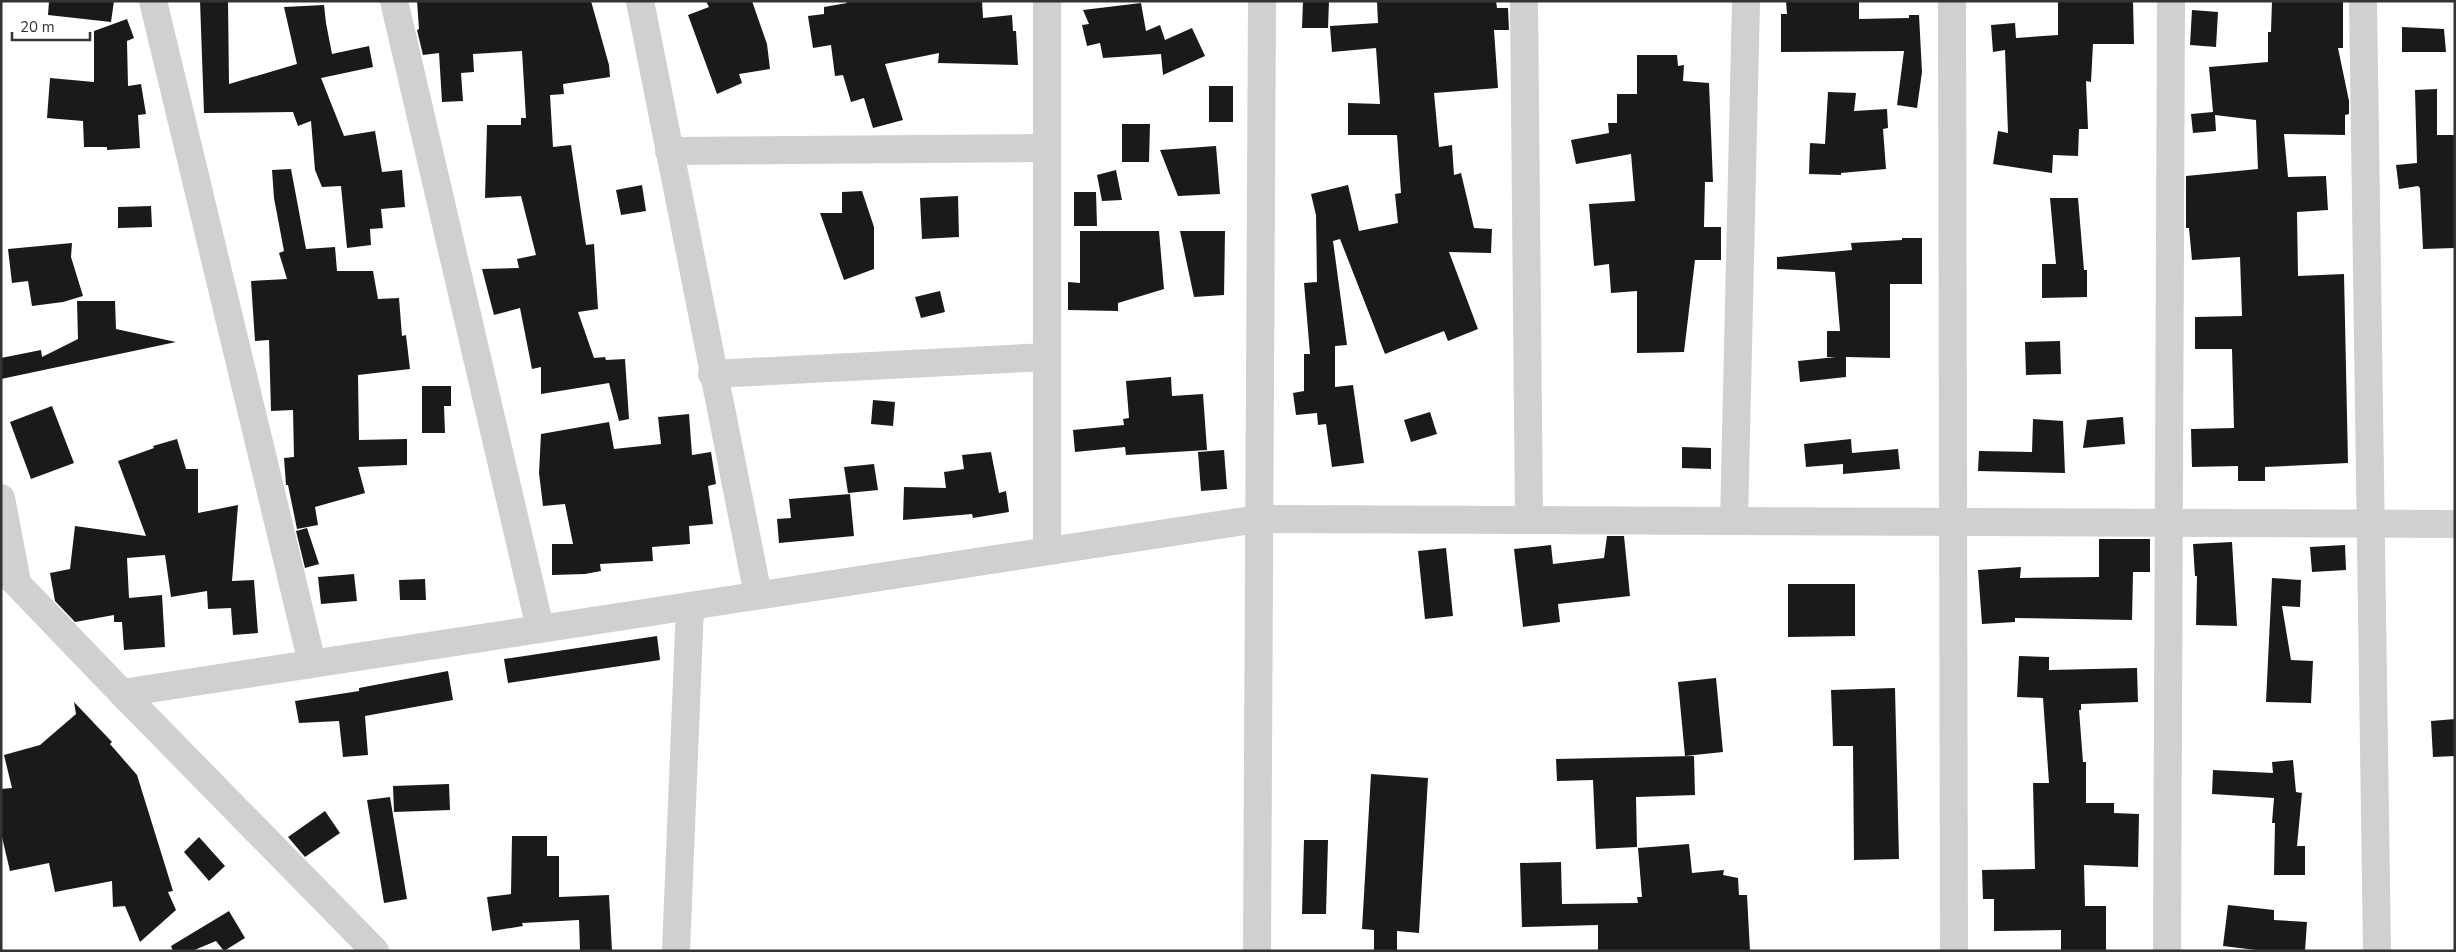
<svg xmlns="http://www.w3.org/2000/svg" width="2456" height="952" font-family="'Nunito Sans',sans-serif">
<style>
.building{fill:#1a1a1a}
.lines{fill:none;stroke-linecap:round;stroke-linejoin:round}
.minor{stroke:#d0d0d0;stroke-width:28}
</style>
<rect width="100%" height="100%" fill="#fff"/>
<g class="building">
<polygon points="49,1 114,1 111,22 48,15"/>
<polygon points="200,1 228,1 229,84 297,64 284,7 324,5 326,23 332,54 369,46 373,67 321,78 344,136 375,131 382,172 402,170 405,207 381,209 383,228 370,229 371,245 347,248 341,186 322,187 315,170 311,121 298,126 293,112 204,113"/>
<polygon points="417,1 591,1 609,65 610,77 563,84 564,94 550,95 553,147 571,145 586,245 594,244 598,309 578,312 594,358 605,357 606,360 625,359 629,419 619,421 609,383 541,394 541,367 532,369 520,308 494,315 482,269 519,268 517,259 536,255 521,196 485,198 487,125 521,125 521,118 526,118 522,51 473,54 474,72 461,73 463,101 442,102 439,53 423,55 417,30 419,29"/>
<polygon points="706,1 752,1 767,44 770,69 739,74 742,83 717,94 688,15 709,7"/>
<polygon points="846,1 982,1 983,18 1012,15 1013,31 1016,31 1018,65 938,63 939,53 885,64 903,120 873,128 864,98 851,102 843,75 835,76 831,45 813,48 808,16 824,14 824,7 847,3"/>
<polygon points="1303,1 1329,1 1328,28 1302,28"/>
<polygon points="1377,1 1496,1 1497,8 1508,8 1509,30 1494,30 1498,88 1434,93 1439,147 1452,145 1454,175 1461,173 1474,228 1492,229 1491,253 1449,252 1478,329 1448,341 1444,331 1385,354 1340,239 1333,241 1347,345 1335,346 1335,387 1353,385 1364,463 1332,467 1326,424 1318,425 1317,413 1296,415 1293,393 1304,391 1304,354 1310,354 1304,283 1317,282 1316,215 1311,194 1348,185 1359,231 1398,223 1395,194 1401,193 1397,135 1348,135 1348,103 1380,104 1376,48 1332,52 1330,26 1378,23"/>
<polygon points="1786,1 1859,1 1859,19 1909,18 1909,15 1919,15 1922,72 1917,108 1897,105 1904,51 1781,52 1781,14 1787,14"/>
<polygon points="2058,1 2133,1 2134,44 2093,44 2091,82 2086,81 2088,129 2079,129 2078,156 2053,155 2052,173 1993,164 1998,131 2008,133 2005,50 1993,52 1991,25 2015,23 2016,38 2058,35"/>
<polygon points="2272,1 2343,1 2343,48 2338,48 2349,101 2349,114 2345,115 2345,135 2284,134 2288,177 2326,176 2328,210 2297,212 2298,276 2344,274 2348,463 2265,467 2265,481 2238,481 2238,466 2192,467 2191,429 2234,428 2232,349 2195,349 2195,317 2242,316 2240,257 2192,260 2189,228 2186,228 2186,176 2258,169 2256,120 2215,115 2216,131 2193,133 2191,114 2213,112 2209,67 2268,62 2268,32 2271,32"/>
<polygon points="1141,3 1146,31 1160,25 1165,40 1192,28 1205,56 1163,75 1161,54 1103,58 1100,43 1087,46 1082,25 1089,24 1083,10"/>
<polygon points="2192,10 2218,12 2216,47 2190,45"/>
<polygon points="127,19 134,38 127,41 128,86 141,84 146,114 138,115 140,148 107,150 107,147 84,147 83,121 47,118 50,78 94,82 94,31"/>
<polygon points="2402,27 2444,29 2446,52 2402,52"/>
<polygon points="1637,55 1677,55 1678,66 1684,65 1683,81 1709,83 1713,182 1705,182 1704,227 1721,227 1721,260 1695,260 1684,352 1637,353 1637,291 1611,293 1609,264 1594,266 1589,204 1635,201 1631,154 1576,164 1571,140 1609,133 1608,123 1617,123 1617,94 1637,94"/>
<rect x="1209" y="86" width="24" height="36"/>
<polygon points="2437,89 2437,135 2455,135 2455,248 2423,249 2420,188 2418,186 2399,189 2396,165 2417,163 2415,90"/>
<polygon points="1828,92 1856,93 1854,111 1887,109 1888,128 1883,129 1886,169 1841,173 1841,175 1809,174 1810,143 1825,144"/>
<polygon points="1122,124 1150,124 1149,162 1122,162"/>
<polygon points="1216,146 1220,194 1178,196 1160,150"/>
<polygon points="291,169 306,249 335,247 337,271 373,271 378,299 399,298 402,336 406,335 410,369 358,375 359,440 407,439 407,465 358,467 365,493 315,507 318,525 297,529 288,485 286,485 284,458 294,457 293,410 271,411 269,340 255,341 251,281 287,279 279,253 284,251 274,198 272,170"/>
<polygon points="1116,170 1122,200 1102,201 1097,175"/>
<polygon points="642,185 646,211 621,215 616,190"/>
<polygon points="862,191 874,227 874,269 844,280 820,213 842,213 842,192"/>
<polygon points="1074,192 1096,192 1097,226 1074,226"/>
<polygon points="958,196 959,237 922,239 920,198"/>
<polygon points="2050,198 2078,198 2084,270 2087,270 2087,297 2042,298 2042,264 2056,264"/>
<polygon points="151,206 152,227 118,228 118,207"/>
<polygon points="1080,231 1159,231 1164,289 1118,303 1118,311 1068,310 1068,282 1080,283"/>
<polygon points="1180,231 1225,231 1224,295 1194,297"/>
<polygon points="1902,238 1922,238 1922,284 1890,284 1890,358 1846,357 1846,377 1800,382 1798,361 1836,357 1827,357 1827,331 1840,331 1835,272 1777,269 1777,257 1852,250 1851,243 1902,240"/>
<polygon points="72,243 71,257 83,296 63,302 32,306 28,281 12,283 8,249"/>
<polygon points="940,291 945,312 921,318 915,297"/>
<polygon points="77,301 115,301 116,329 176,342 1,379 1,358 41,350 42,357 78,339"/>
<polygon points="2060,341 2061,374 2026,375 2025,342"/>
<polygon points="1171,377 1172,396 1203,394 1207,450 1126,455 1125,447 1075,452 1073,430 1124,425 1123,419 1129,418 1126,381"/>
<polygon points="422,386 451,386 451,406 444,406 445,433 422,433"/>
<polygon points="873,400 895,402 893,426 871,424"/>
<polygon points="52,406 74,463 31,479 10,422"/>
<polygon points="1430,412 1437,434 1411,442 1404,420"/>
<polygon points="689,414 692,455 711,452 716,484 708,486 713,524 689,526 690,544 652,547 653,561 600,564 601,571 585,574 552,575 552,544 573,544 565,504 543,506 539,473 541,434 609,422 614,449 661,444 658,417"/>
<polygon points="2123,417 2125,444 2083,448 2087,420"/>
<polygon points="2033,419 2063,421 2065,473 1978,471 1979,451 2032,452"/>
<polygon points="177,439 186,469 198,469 198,513 238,505 232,581 254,580 258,633 233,635 231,608 208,609 207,591 171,597 165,555 127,558 129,598 162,595 165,647 124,650 122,622 114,622 114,615 75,622 55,601 50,573 70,569 75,526 146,536 118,461 154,448 153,446"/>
<polygon points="1851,439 1852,453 1898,449 1900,469 1843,474 1843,464 1806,467 1804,444"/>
<polygon points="1682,447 1711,448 1711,469 1682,468"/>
<polygon points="1224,450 1227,489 1201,491 1198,452"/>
<polygon points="991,452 999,493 1006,491 1009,512 973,518 972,514 903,520 904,487 946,488 944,472 964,469 962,455"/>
<polygon points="874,464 878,490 848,493 844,467"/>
<polygon points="850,494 854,536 779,543 777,519 791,518 789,499"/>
<polygon points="307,528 319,564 305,568 296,531"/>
<polygon points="1607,536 1624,536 1630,596 1558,604 1560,622 1523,627 1514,549 1551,545 1553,564 1604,558"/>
<polygon points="2099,539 2150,539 2150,572 2133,572 2132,620 2015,618 2015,622 1982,624 1978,570 2021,567 2020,578 2099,577"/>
<polygon points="2232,542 2237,626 2196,625 2197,576 2195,576 2193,544"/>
<polygon points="2345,545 2346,570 2312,572 2310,547"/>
<polygon points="1446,548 1453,616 1425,619 1418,551"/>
<polygon points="354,574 357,601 321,604 318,577"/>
<polygon points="2272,578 2301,580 2300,607 2282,606 2291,660 2313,661 2311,703 2266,702"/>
<polygon points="425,579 426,600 400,600 399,580"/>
<polygon points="1788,584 1855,584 1855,636 1788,637"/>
<polygon points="657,636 660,660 508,683 504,659"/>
<polygon points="2019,656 2049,657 2049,670 2137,668 2138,702 2081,704 2081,710 2079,710 2083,762 2086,762 2086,803 2114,803 2114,813 2139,814 2138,867 2084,865 2085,906 2106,906 2106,951 2061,951 2061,930 1994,931 1994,899 1983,899 1982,870 2035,869 2033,783 2049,783 2043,698 2017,697"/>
<polygon points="448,671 453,700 365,716 368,755 343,757 339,721 299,723 295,701 359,691 359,688"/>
<polygon points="1716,678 1723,752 1685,756 1678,682"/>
<polygon points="1895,688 1899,859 1854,860 1853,746 1833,746 1831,690"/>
<polygon points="74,702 112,742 110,744 137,775 173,891 168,892 176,910 140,942 125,906 113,907 112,881 55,892 49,863 10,871 1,833 1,789 12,788 4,755 40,745 76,714"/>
<polygon points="2455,719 2455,756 2433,757 2431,721"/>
<polygon points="1694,756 1695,795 1636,797 1637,847 1596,849 1593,780 1557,781 1556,759"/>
<polygon points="2293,760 2296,792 2302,793 2297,846 2305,846 2305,875 2274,875 2275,823 2272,823 2274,798 2212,794 2213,770 2273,773 2272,762"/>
<polygon points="1371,774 1428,778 1419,933 1397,931 1397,951 1374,951 1374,930 1362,929"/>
<polygon points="449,784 450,810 394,812 393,786"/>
<polygon points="390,797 407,899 384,903 367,800"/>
<polygon points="325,811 340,833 305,857 288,837"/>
<polygon points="512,836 547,836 547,856 559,856 559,897 609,895 612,951 580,951 579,920 522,923 523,926 492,931 487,897 511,894"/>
<polygon points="199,837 225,866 209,881 184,852"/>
<polygon points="1304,840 1328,840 1326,914 1302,914"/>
<polygon points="1689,844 1692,873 1724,870 1723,875 1738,878 1739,895 1747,895 1750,951 1598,951 1598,925 1522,927 1520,863 1561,862 1562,904 1638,903 1637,897 1642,897 1638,848"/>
<polygon points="2228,905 2274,910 2274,920 2307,922 2305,951 2265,951 2223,946"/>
<polygon points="229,911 245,938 224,951 216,941 192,951 173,951 171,946"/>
</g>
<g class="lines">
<g class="minor">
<polyline points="153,1 312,663"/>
<polyline points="394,1 540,628"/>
<polyline points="640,1 758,595"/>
<polyline points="1047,1 1047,551"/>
<polyline points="1524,1 1529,520"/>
<polyline points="1952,1 1954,951"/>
<polyline points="2363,1 2377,951"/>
<polyline points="669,151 1047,148"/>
<polyline points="712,374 1047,357"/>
<polyline points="1,498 17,582"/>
<polyline points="1734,521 1746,1"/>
<polyline points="1,567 122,693 375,951"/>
<polyline points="122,693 1258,519 2455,524"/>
<polyline points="676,951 690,606"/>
<polyline points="1257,951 1262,1"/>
<polyline points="2167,951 2171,1"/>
</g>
</g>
<rect width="2456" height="952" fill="none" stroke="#333333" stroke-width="5"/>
<path d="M12 32v8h78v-8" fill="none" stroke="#333333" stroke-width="2.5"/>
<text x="20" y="32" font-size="15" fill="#333333" stroke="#ffffff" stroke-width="4" paint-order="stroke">20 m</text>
</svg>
